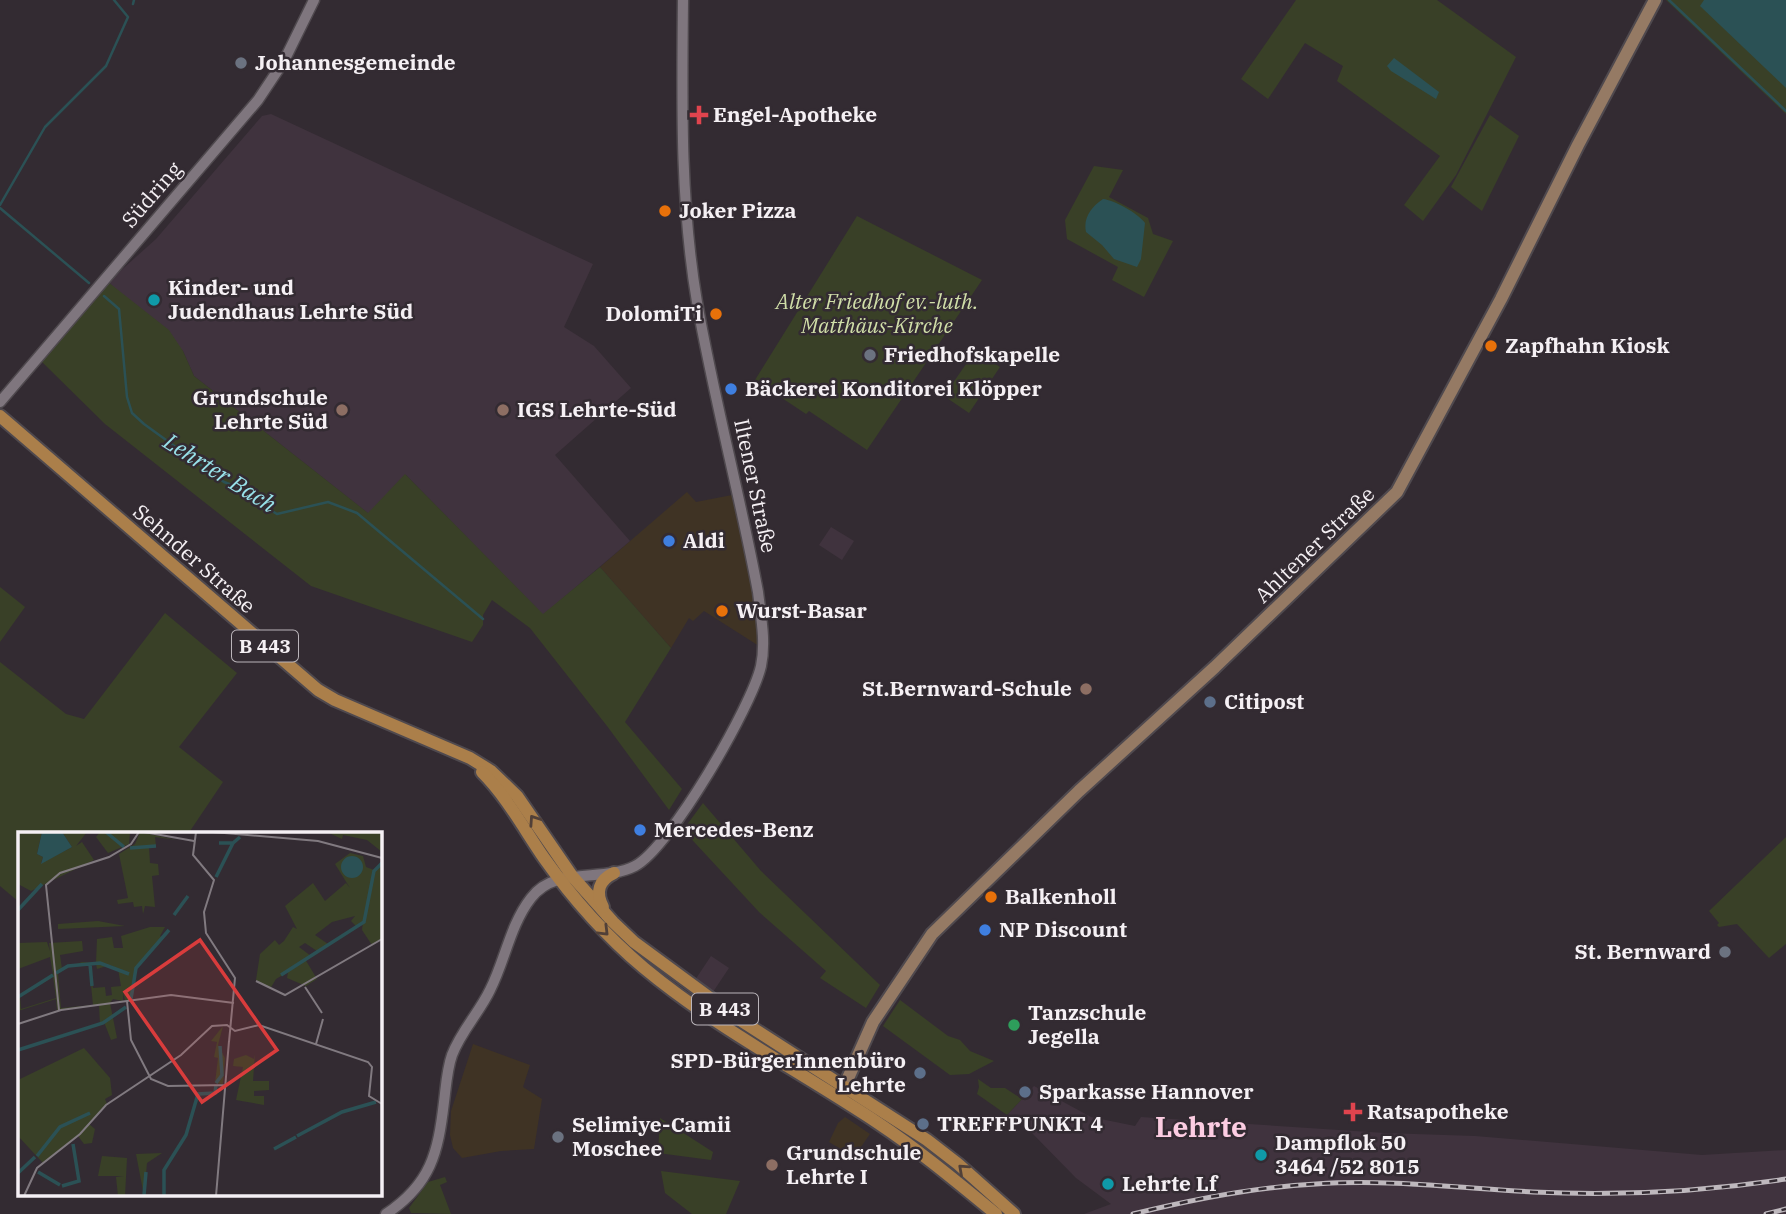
<svg xmlns="http://www.w3.org/2000/svg" width="1786" height="1214" font-family="'IBM Plex Serif',serif">
<style>
.commercial{fill:#3f3324}
.built{fill:#40333e}
.green{fill:#394027}
.water{fill:#2b5155}
.lines{fill:none;stroke-linecap:round;stroke-linejoin:round}
.stream{stroke:#2b5155;stroke-width:2.5}
.tertiary-casing{stroke:#4f494e;stroke-width:13}
.secondary-casing{stroke:#4f494e;stroke-width:16}
.primary-casing{stroke:#4f494e;stroke-width:16}
.tertiary{stroke:#7f767e;stroke-width:10}
.secondary{stroke:#957a64;stroke-width:12}
.primary{stroke:#ab7f4a;stroke-width:12}
.rail-casing{stroke:#beb8bd;stroke-width:5}
.rail{stroke:#332b32;stroke-width:2.5;stroke-dasharray:8;stroke-linecap:butt}
.oneway{stroke:#514038}
.worship-dot{fill:#6b7280;stroke:#332b32;stroke-width:2.5}
.health-dot{fill:#e0444e;stroke:#332b32;stroke-width:2.5}
.food-dot{fill:#e8710a;stroke:#332b32;stroke-width:2.5}
.culture-dot{fill:#0f9aa8;stroke:#332b32;stroke-width:2.5}
.shop-dot{fill:#3f7fe0;stroke:#332b32;stroke-width:2.5}
.education-dot{fill:#8d6e63;stroke:#332b32;stroke-width:2.5}
.service-dot{fill:#5c6f8a;stroke:#332b32;stroke-width:2.5}
.leisure-dot{fill:#2e9e5b;stroke:#332b32;stroke-width:2.5}
.labels{text-anchor:middle;stroke-width:5;stroke-linejoin:round;paint-order:stroke}
.shield{fill:#332b32;stroke:#bbb5ba;stroke-width:2}
.shield-label{font-size:19px;font-weight:bold;fill:#f5f0f4}
.poi-label{font-size:21px;font-weight:bold;fill:#f5f0f4;stroke:#332b32;text-anchor:start}
.street-label{font-size:21px;fill:#f5f0f4;stroke:#332b32}
.park-label{font-size:21px;font-style:italic;fill:#d0dea8;stroke:#332b32}
.water-label{font-size:23px;font-style:italic;fill:#98e1e9;stroke:#332b32}
.district-label{font-size:28px;font-weight:bold;fill:#fccde2;stroke:#332b32}
.inset-river{fill:none;stroke:#2b5155;stroke-width:3.5}
.inset-road{fill:none;stroke:#817a80;stroke-width:2}
.view{fill:#d93c3c;fill-opacity:0.15;stroke:#d93c3c;stroke-width:3.5}
.inset-edge{fill:none;stroke:#f5f0f4;stroke-width:3.5}
</style>
<rect width="100%" height="100%" fill="#332b32"/>
<g class="commercial">
<polygon points="687,492 696,502 732,495 752,588 759,646 704,611 693,621 689,618 671,648 600,567"/>
<polygon points="473,1044 530,1065 523,1087 542,1099 534,1149 501,1151 462,1158 453,1148 450,1135 451,1111"/>
<polygon points="845,1117 870,1134 854,1157 829,1142 838,1123"/>
</g>
<g class="built">
<polygon points="271,114 593,264 564,327 594,346 631,388 555,455 630,541 543,615 406,475 369,514 194,376 183,351 108,282 156,239 262,116"/>
<polygon points="831,527 854,541 842,560 819,545"/>
<polygon points="711,956 729,968 713,992 695,980"/>
<polygon points="1034,1086 1091,1117 1135,1126 1141,1117 1385,1133 1475,1136 1702,1155 1786,1150 1786,1214 1084,1214 1111,1204 1076,1178 1032,1133 1007,1115"/>
</g>
<g class="green">
<polygon points="1296,0 1437,0 1516,57 1456,175 1423,221 1404,205 1440,156 1337,81 1343,66 1305,43 1268,99 1241,79"/>
<polygon points="1666,0 1786,0 1786,114"/>
<polygon points="1490,115 1519,136 1482,211 1451,187"/>
<polygon points="1094,166 1123,170 1109,197 1148,218 1153,234 1173,241 1144,297 1112,280 1118,267 1067,239 1065,220"/>
<polygon points="857,216 982,280 867,450 809,411 806,414 755,380"/>
<polygon points="108,282 169,330 183,351 194,376 368,513 405,474 543,614 600,567 671,648 625,722 682,789 669,810 607,726 530,628 492,600 483,615 483,625 472,642 311,586 105,424 40,360"/>
<polygon points="975,351 1000,367 969,413 944,396"/>
<polygon points="0,587 25,607 0,642"/>
<polygon points="165,613 237,673 179,747 223,782 188,834 19,834 19,902 0,886 0,662 66,714 84,719"/>
<polygon points="703,803 761,871 880,985 866,1008 820,978 826,971 759,912 683,830"/>
<polygon points="1786,837 1786,944 1769,958 1737,924 1719,927 1717,925 1719,923 1709,911"/>
<polygon points="900,1000 948,1036 960,1040 970,1051 994,1061 969,1074 950,1075 883,1026"/>
<polygon points="978,1079 991,1088 1005,1088 1022,1099 1007,1115 977,1094 979,1087"/>
<polygon points="660,1118 713,1152 711,1160 658,1153"/>
<polygon points="661,1171 740,1181 726,1214 692,1214 665,1193"/>
<polygon points="445,1177 447,1182 440,1185 451,1214 411,1213 409,1208 428,1182"/>
</g>
<g class="water">
<polygon points="1704,0 1786,0 1786,88 1700,6"/>
<polygon points="1394,58 1439,92 1436,99 1391,71 1387,66"/>
<path d="M 1103,199 C 1114,200 1138,213 1145,223 L 1141,259 L 1137,267 L 1114,259 L 1102,245 L 1086,232 C 1083,218 1091,207 1103,199 Z"/>
</g>
<g class="lines">
<g class="stream">
<polyline points="1669,0 1786,111"/>
<polyline points="133,4 134,0"/>
<polyline points="0,205 45,127 106,66 128,17 114,0"/>
<polyline points="0,208 89,283"/>
<polyline points="104,296 119,309 127,397 132,413 144,424 224,482 248,491 267,508 277,514 328,502 357,513 483,619"/>
</g>
<defs>
<g id="tertiary">
<polyline points="0,402 258,100 284,61 314,0"/>
<path d="M 386,1214 C 431,1184 438,1153 444,1102 C 446,1086 447,1069 452,1055 C 461,1031 479,1013 490,990 C 505,961 510,925 531,898 C 556,865 602,883 635,866 C 670,848 752,706 761,666 C 766,642 761,617 758,592 C 740,495 714,399 697,302 C 680,202 682,101 683,0"/>
</g>
<polyline id="secondary" points="841,1094 873,1022 932,934 1079,791 1215,667 1397,492 1501,299 1578,145 1655,0"/>
<g id="primary">
<polyline points="0,416 318,690 335,700 470,758 491,771 517,796 572,876 613,922 634,942 740,1020 927,1140 958,1164 1014,1214"/>
<path d="M 482,772 C 507,797 524,829 544,858 C 573,899 606,936 644,968 C 716,1028 800,1071 878,1123 C 920,1151 957,1182 996,1214"/>
<path d="M 603,907 C 595,892 599,880 614,873"/>
</g>
</defs>
<use href="#tertiary" class="tertiary-casing"/>
<use href="#secondary" class="secondary-casing"/>
<use href="#primary" class="primary-casing"/>
<use href="#tertiary" class="tertiary"/>
<use href="#secondary" class="secondary"/>
<use href="#primary" class="primary"/>
<defs>
<g id="rail">
<path d="M 1133,1214 C 1194,1199 1254,1187 1316,1184 C 1388,1179 1461,1188 1533,1192 C 1619,1196 1701,1192 1786,1179"/>
<polyline points="1766,1214 1786,1209"/>
</g>
</defs>
<use href="#rail" class="rail-casing"/>
<use href="#rail" class="rail"/>
</g>
<defs><path id="oneway-chevron" d="M-2-3.5L2.5 0L-2 3.5" fill="none" stroke-width="1.6" stroke-linecap="round" stroke-linejoin="round" transform="scale(1.75)"/></defs>
<g class="oneway">
<use href="#oneway-chevron" transform="translate(534 820) rotate(-124)"/>
<use href="#oneway-chevron" transform="translate(604 931) rotate(45)"/>
<use href="#oneway-chevron" transform="translate(963 1169) rotate(-138)"/>
</g>
<g class="worship-dot">
<circle cx="241" cy="63" r="7"/>
<circle cx="870" cy="355" r="7"/>
<circle cx="1725" cy="952" r="7"/>
<circle cx="558" cy="1137" r="7"/>
</g>
<g class="health-dot">
<path d="M695.5 104.5h7v7h7v7h-7v7h-7v-7h-7v-7h7z"/>
<path d="M1349.5 1101.5h7v7h7v7h-7v7h-7v-7h-7v-7h7z"/>
</g>
<g class="food-dot">
<circle cx="665" cy="211" r="7"/>
<circle cx="716" cy="314" r="7"/>
<circle cx="1491" cy="346" r="7"/>
<circle cx="722" cy="611" r="7"/>
<circle cx="991" cy="897" r="7"/>
</g>
<g class="culture-dot">
<circle cx="154" cy="300" r="7"/>
<circle cx="1261" cy="1155" r="7"/>
<circle cx="1108" cy="1184" r="7"/>
</g>
<g class="shop-dot">
<circle cx="731" cy="389" r="7"/>
<circle cx="669" cy="541" r="7"/>
<circle cx="640" cy="830" r="7"/>
<circle cx="985" cy="930" r="7"/>
</g>
<g class="education-dot">
<circle cx="342" cy="410" r="7"/>
<circle cx="503" cy="410" r="7"/>
<circle cx="1086" cy="689" r="7"/>
<circle cx="772" cy="1165" r="7"/>
</g>
<g class="service-dot">
<circle cx="1210" cy="702" r="7"/>
<circle cx="920" cy="1073" r="7"/>
<circle cx="1025" cy="1092" r="7"/>
<circle cx="923" cy="1124" r="7"/>
</g>
<circle class="leisure-dot" cx="1014" cy="1025" r="7"/>
<g class="labels">
<g class="shield">
<rect x="232" y="630.5" width="66" height="31" rx="5"/>
<rect x="692" y="993.5" width="66" height="31" rx="5"/>
</g>
<g class="shield-label">
<text x="265" y="653">B 443</text>
<text x="725" y="1016">B 443</text>
</g>
<g class="poi-label">
<text x="255" y="70">Johannesgemeinde</text>
<text x="713" y="122">Engel-Apotheke</text>
<text x="679" y="218">Joker Pizza</text>
<text x="168" y="295">Kinder- und<tspan x="168" dy="24">Judendhaus Lehrte Süd</tspan></text>
<text x="702" y="321" text-anchor="end">DolomiTi</text>
<text x="1505" y="353">Zapfhahn Kiosk</text>
<text x="884" y="362">Friedhofskapelle</text>
<text x="745" y="396">Bäckerei Konditorei Klöpper</text>
<text x="328" y="405" text-anchor="end">Grundschule<tspan x="328" dy="24">Lehrte Süd</tspan></text>
<text x="517" y="417">IGS Lehrte-Süd</text>
<text x="683" y="548">Aldi</text>
<text x="736" y="618">Wurst-Basar</text>
<text x="1072" y="696" text-anchor="end">St.Bernward-Schule</text>
<text x="1224" y="709">Citipost</text>
<text x="654" y="837">Mercedes-Benz</text>
<text x="1005" y="904">Balkenholl</text>
<text x="999" y="937">NP Discount</text>
<text x="1711" y="959" text-anchor="end">St. Bernward</text>
<text x="1028" y="1020">Tanzschule<tspan x="1028" dy="24">Jegella</tspan></text>
<text x="906" y="1068" text-anchor="end">SPD-BürgerInnenbüro<tspan x="906" dy="24">Lehrte</tspan></text>
<text x="1039" y="1099">Sparkasse Hannover</text>
<text x="1367" y="1119">Ratsapotheke</text>
<text x="937" y="1131">TREFFPUNKT 4</text>
<text x="572" y="1132">Selimiye-Camii<tspan x="572" dy="24">Moschee</tspan></text>
<text x="1275" y="1150">Dampflok 50<tspan x="1275" dy="24">3464 /52 8015</tspan></text>
<text x="786" y="1160">Grundschule<tspan x="786" dy="24">Lehrte I</tspan></text>
<text x="1122" y="1191">Lehrte Lf</text>
</g>
<g class="street-label">
<text transform="translate(152 195) rotate(-49)" y="7">Südring</text>
<text transform="translate(755 486) rotate(78)" y="7">Iltener Straße</text>
<text transform="translate(1315 545) rotate(-44)" y="7">Ahltener Straße</text>
<text transform="translate(194 559) rotate(41)" y="7">Sehnder Straße</text>
</g>
<g class="park-label">
<text x="877" y="309">Alter Friedhof ev.-luth.<tspan x="877" dy="24">Matthäus-Kirche</tspan></text>
</g>
<g class="water-label">
<text transform="translate(220 473) rotate(32)" y="8">Lehrter Bach</text>
</g>
<g class="district-label">
<text x="1201" y="1137">Lehrte</text>
</g>
</g>
<g transform="translate(18 832)">
<rect width="364" height="364" fill="#332b32"/>
<path d="M 0,0 L 24,0 L 19,22 L 25,25 L 23,31 L 54,15 L 44,0 L 69,0 L 58,14 L 64,10 L 76,28 L 13,59 L 0,52 ZM 82,0 L 112,0 L 111,12 L 90,21 L 78,5 ZM 122,0 L 159,8 L 137,5 L 138,14 L 131,15 L 132,31 L 140,32 L 141,43 L 134,44 L 137,75 L 127,74 L 125,82 L 124,74 L 116,75 L 115,70 L 100,72 L 99,68 L 110,66 L 101,22 L 117,12 ZM 364,0 L 364,20 L 349,8 L 325,3 L 324,7 L 311,1 ZM 332,21 L 345,24 L 348,35 L 356,38 L 364,33 L 364,107 L 354,113 L 344,98 L 345,89 L 339,95 L 333,89 L 337,84 L 314,90 L 297,103 L 310,112 L 299,119 L 287,111 L 281,115 L 293,124 L 287,127 L 299,147 L 288,154 L 269,146 L 270,140 L 258,147 L 252,157 L 238,148 L 242,122 L 257,108 L 261,113 L 266,109 L 275,95 L 279,97 L 267,74 L 295,51 L 307,69 L 328,51 L 332,56 L 317,32 ZM 80,89 L 107,94 L 40,97 L 40,92 ZM 132,95 L 147,95 L 142,104 L 146,106 L 118,137 L 113,168 L 107,168 L 105,161 L 105,169 L 95,167 L 92,171 L 99,206 L 93,208 L 86,190 L 82,192 L 81,173 L 39,178 L 38,167 L 0,179 L 0,165 L 35,142 L 32,125 L 0,137 L 0,111 L 29,110 L 32,119 L 31,111 L 64,109 L 65,119 L 42,123 L 44,137 L 64,130 L 78,131 L 79,107 L 94,105 L 96,116 L 105,116 L 103,104 ZM 78,132 L 79,137 L 92,133 L 100,137 L 103,154 L 93,155 L 94,163 L 88,164 L 87,155 L 75,156 L 72,133 ZM 71,133 L 75,173 L 43,176 L 40,142 L 50,135 ZM 35,145 L 38,166 L 3,177 L 2,165 ZM 205,194 L 200,213 L 207,226 L 205,252 L 197,251 L 200,226 L 196,225 L 199,210 L 193,209 ZM 66,216 L 92,246 L 94,263 L 87,267 L 89,272 L 71,292 L 77,297 L 74,311 L 66,312 L 60,304 L 25,331 L 0,304 L 0,248 ZM 237,222 L 235,249 L 251,249 L 251,258 L 236,259 L 236,264 L 246,264 L 246,273 L 218,268 L 225,235 L 215,234 L 216,227 L 228,223 L 236,227 ZM 144,321 L 129,331 L 126,364 L 118,322 ZM 84,324 L 109,326 L 107,364 L 100,364 L 98,345 L 106,344 L 80,344 Z" fill="#394027" fill-rule="evenodd"/>
<path d="M 24,0 L 44,0 L 54,15 L 23,32 L 25,25 L 19,22 ZM323 35a11 11 0 1 1 22 0a11 11 0 1 1-22 0Z" fill="#2b5155"/>
<path class="inset-river" d="M 88,0 L 106,15M 201,11 L 215,11 L 222,5M 112,16 L 138,14M 198,45 L 215,11M 0,78 L 24,52M 156,83 L 170,64M 72,132 L 74,154M 38,141 L 50,134 L 82,131 L 111,142M 263,143 L 346,90 L 356,39 L 364,31M 0,165 L 35,143M 113,167 L 118,136 L 151,98M 0,218 L 85,191 L 108,175M 198,251 L 204,243 L 202,214M 279,304 L 324,280 L 358,270M 256,317 L 278,305M 19,324 L 42,295 L 72,281M 20,340 L 42,353M 0,341 L 17,325M 44,354 L 61,349 L 55,312M 126,363 L 128,340M 146,364 L 146,338 L 168,303 L 180,262 L 197,261 L 198,253"/>
<path class="inset-road" d="M 126,0 L 176,9M 178,0 L 175,23 L 196,48 L 186,80 L 188,101 L 217,146 L 211,210M 195,0 L 300,9 L 364,26M 238,149 L 267,163 L 364,107M 287,155 L 304,181M 109,169 L 113,208 L 133,247 L 150,254 L 208,253M 41,178 L 28,53 L 42,41 L 91,25 L 113,12 L 121,0M 0,192 L 43,178 L 153,163 L 216,171M 298,212 L 305,187M 6,364 L 19,336 L 62,302 L 88,273 L 163,223 L 194,194 L 209,193 L 217,199 L 241,193 L 350,230 L 354,235 L 351,264 L 364,272M 198,364 L 211,209"/>
<path class="view" d="M 182,108 L 259,218 L 184,270 L 107,160 Z"/>
<rect width="364" height="364" class="inset-edge"/>
</g>
</svg>
